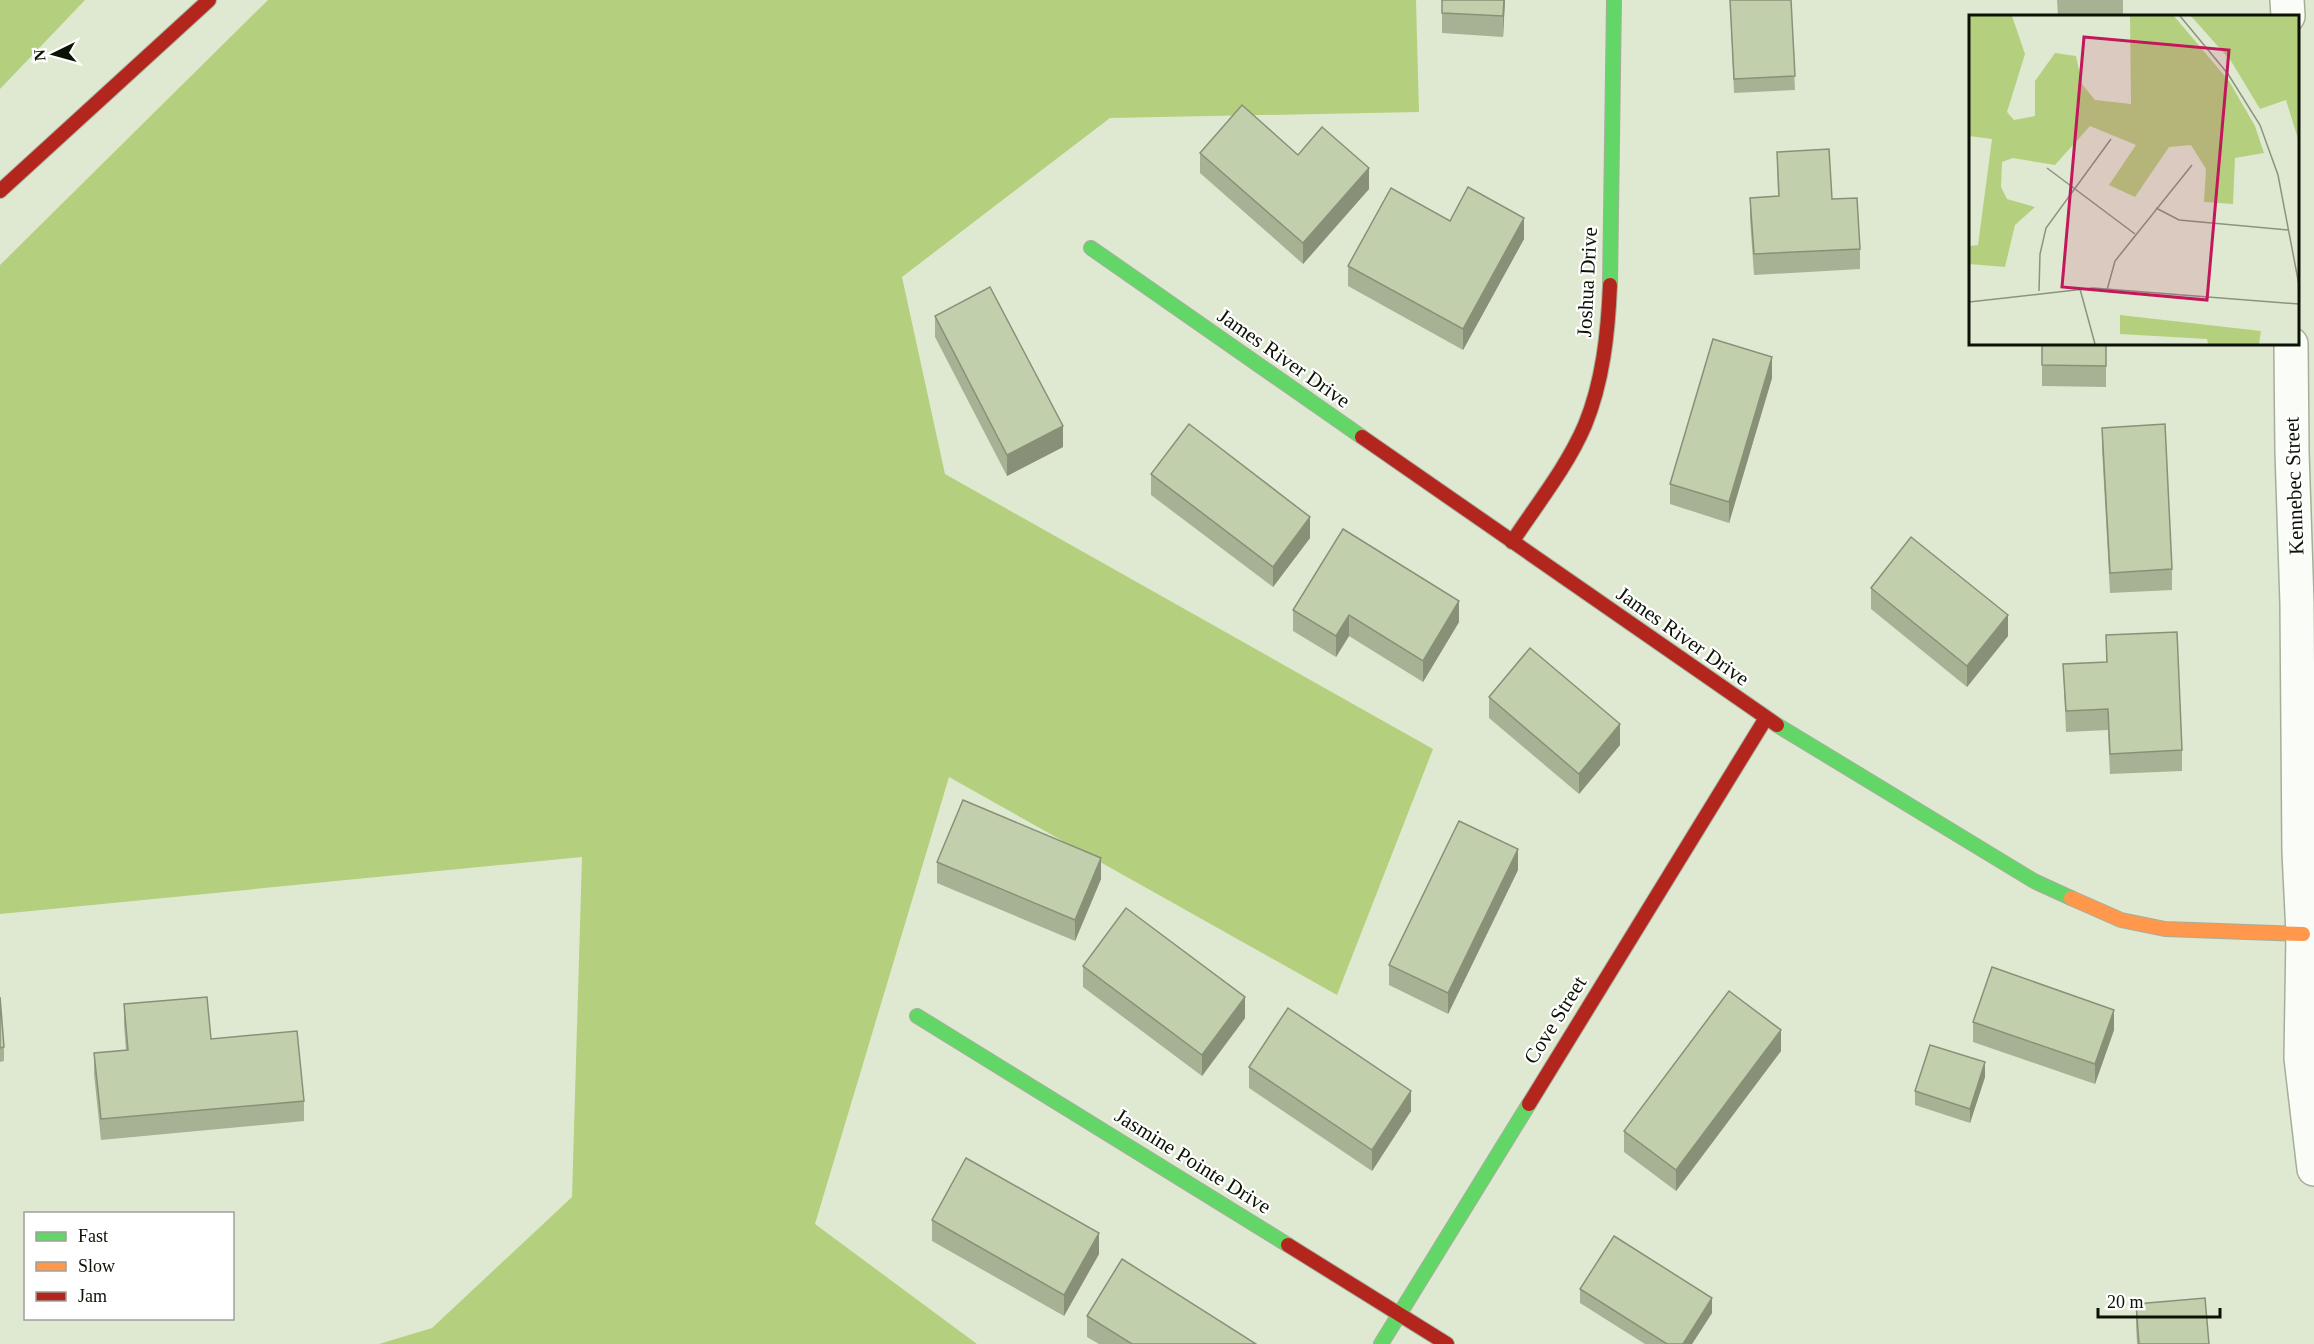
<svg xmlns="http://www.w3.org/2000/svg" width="2314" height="1344" font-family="'Times New Roman',serif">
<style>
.forest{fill:#b4d07e}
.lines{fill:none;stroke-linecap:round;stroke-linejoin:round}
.street-casing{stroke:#a6ae9b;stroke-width:36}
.fast-casing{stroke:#a6ae9b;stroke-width:16}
.slow-casing{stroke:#a6ae9b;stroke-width:16}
.jam-casing{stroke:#a6ae9b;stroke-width:16}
.street{stroke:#fafcf8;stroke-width:33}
.fast{stroke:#63d668;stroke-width:14}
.slow{stroke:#ff974d;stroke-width:14}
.jam{stroke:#b3261e;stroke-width:14}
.wall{fill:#a7b294}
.shaded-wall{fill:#889178}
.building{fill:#c2cfac;stroke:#889178;stroke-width:1.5}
.labels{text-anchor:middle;stroke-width:4.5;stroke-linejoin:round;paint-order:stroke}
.street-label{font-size:21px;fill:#0c1204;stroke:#fff}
.inset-road{fill:none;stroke:#8b937f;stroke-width:1.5}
.view{fill:#c2185b;fill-opacity:0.15;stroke:#c2185b;stroke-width:3}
.inset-edge{fill:none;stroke:#0c1204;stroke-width:3}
</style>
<rect width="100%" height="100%" fill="#dfe9d1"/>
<g class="forest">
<polygon points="0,0 85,0 0,89"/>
<polygon points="268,0 1416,0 1419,112 1110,118 902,277 945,474 1433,749 1337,995 949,777 815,1224 977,1344 379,1344 432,1328 572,1197 582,857 0,914 0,265"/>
</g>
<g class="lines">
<defs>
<g id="street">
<polyline points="2287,0 2288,16"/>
<polyline points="2291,344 2292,452 2297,604 2299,852 2303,934 2301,1058 2314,1169"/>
</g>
<g id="fast">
<polyline points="1091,248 1362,437"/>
<polyline points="1610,285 1614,0"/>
<polyline points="1777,725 2034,881 2071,898"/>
<polyline points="917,1016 1288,1245"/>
<polyline points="1381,1344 1529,1104"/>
</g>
<polyline id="slow" points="2071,898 2121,920 2165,929 2303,934"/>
<g id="jam">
<polyline points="0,191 209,0"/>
<polyline points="1362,437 1777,725"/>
<path d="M 1512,542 C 1537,504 1567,467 1585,425 C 1603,381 1608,333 1610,285"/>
<polyline points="1529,1104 1766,718"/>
<polyline points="1288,1245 1447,1344"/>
</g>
</defs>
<use href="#street" class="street-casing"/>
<use href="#fast" class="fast-casing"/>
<use href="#slow" class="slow-casing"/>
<use href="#jam" class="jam-casing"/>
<use href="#street" class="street"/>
<use href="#fast" class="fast"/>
<use href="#slow" class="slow"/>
<use href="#jam" class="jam"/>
</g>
<g class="wall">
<polygon points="1442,0 1505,0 1503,37 1442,33"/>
<polygon points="1730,0 1791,0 1795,90 1734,93"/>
<polygon points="2057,0 2123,0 2123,15 2088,16 2058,16"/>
<polygon points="1777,152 1832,199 1860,249 1860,269 1754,275 1750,219 1750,198 1778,196"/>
<polygon points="1200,153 1369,189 1303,264 1200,173"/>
<polygon points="1450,221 1524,239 1463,350 1348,286 1348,266"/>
<polygon points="935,316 1063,447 1007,476 935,337"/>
<polygon points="2042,344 2106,344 2106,387 2042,386"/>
<polygon points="1772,378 1729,523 1670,504 1670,484"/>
<polygon points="2102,428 2172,569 2172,590 2110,593 2102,448"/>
<polygon points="1151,474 1310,538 1273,587 1151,495"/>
<polygon points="1871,588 2008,636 1967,687 1871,609"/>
<polygon points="1293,610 1459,622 1423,682 1349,636 1336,657 1293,631"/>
<polygon points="2106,635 2182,750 2182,771 2110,774 2108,730 2066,732 2063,664 2106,662"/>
<polygon points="1489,697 1620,745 1579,794 1489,718"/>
<polygon points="937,862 1101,879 1075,941 937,883"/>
<polygon points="1518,870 1448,1014 1389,985 1389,965"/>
<polygon points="1083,966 1245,1018 1202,1076 1083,987"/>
<polygon points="0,997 4,1047 4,1061 0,1062"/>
<polygon points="124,1004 211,1039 304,1101 304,1121 101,1140 94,1074 94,1053 126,1051 124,1025"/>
<polygon points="1973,1022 2114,1030 2095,1084 1973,1042"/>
<polygon points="1781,1051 1676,1191 1624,1152 1624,1131"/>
<polygon points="1249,1067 1411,1111 1372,1171 1249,1088"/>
<polygon points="1985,1077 1970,1123 1915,1105 1915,1091"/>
<polygon points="932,1220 1099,1254 1064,1316 932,1241"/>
<polygon points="1580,1289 1712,1313 1692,1344 1645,1344 1580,1303"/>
<polygon points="2136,1304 2209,1344 2137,1344 2136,1325"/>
<polygon points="1087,1316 1256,1344 1099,1344 1087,1337"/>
</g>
<g class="shaded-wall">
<polygon points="1504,0 1505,0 1503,37 1503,16"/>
<polygon points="1369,168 1369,189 1303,264 1303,243"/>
<polygon points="1524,218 1524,239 1463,350 1463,329"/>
<polygon points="1772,357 1772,378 1729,523 1729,502"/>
<polygon points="1063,426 1063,447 1007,476 1007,455"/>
<polygon points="1310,517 1310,538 1273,587 1273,567"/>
<polygon points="1459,601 1459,622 1423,682 1423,661"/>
<polygon points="1349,615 1349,636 1336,657 1336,636"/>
<polygon points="2008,615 2008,636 1967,687 1967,666"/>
<polygon points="1620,724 1620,745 1579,794 1579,774"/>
<polygon points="1518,849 1518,870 1448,1014 1448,993"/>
<polygon points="1101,858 1101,879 1075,941 1075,920"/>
<polygon points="1245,997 1245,1018 1202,1076 1202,1055"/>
<polygon points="2114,1010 2114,1030 2095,1084 2095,1064"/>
<polygon points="1781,1030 1781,1051 1676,1191 1676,1170"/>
<polygon points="1985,1062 1985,1077 1970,1123 1970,1109"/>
<polygon points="1411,1091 1411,1111 1372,1171 1372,1150"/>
<polygon points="1099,1233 1099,1254 1064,1316 1064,1295"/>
<polygon points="1712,1298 1712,1313 1692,1344 1683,1344"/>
</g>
<g class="building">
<polygon points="1442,0 1504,0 1503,16 1442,13"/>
<polygon points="1730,0 1791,0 1795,76 1734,79"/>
<polygon points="1242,105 1298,155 1322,127 1369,168 1303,243 1200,153"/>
<polygon points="1829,149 1832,199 1857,198 1860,249 1754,254 1750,198 1779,196 1777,152"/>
<polygon points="1468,187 1524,218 1463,329 1348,266 1391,188 1450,221"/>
<polygon points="990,287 1063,426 1007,455 935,316"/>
<polygon points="1713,339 1772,357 1729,502 1670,484"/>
<polygon points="2042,344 2106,344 2106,366 2042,365"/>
<polygon points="1189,424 1310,517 1273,567 1151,474"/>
<polygon points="2165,424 2172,569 2110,573 2102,428"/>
<polygon points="1343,529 1459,601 1423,661 1349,615 1336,636 1293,610"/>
<polygon points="1911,537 2008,615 1967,666 1871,588"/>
<polygon points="2177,632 2182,750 2110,754 2108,709 2066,711 2063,664 2107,662 2106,635"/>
<polygon points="1530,648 1620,724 1579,774 1489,697"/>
<polygon points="963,800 1101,858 1075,920 937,862"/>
<polygon points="1459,821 1518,849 1448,993 1389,965"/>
<polygon points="1126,908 1245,997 1202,1055 1083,966"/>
<polygon points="1992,967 2114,1010 2095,1064 1973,1022"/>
<polygon points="1729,991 1781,1030 1676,1170 1624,1131"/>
<polygon points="0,997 4,1047 0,1048"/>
<polygon points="207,997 211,1039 297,1031 304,1101 101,1119 94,1053 128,1050 124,1004"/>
<polygon points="1288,1008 1411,1091 1372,1150 1249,1067"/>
<polygon points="1930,1045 1985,1062 1970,1109 1915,1091"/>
<polygon points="966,1158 1099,1233 1064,1295 932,1220"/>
<polygon points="1614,1236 1712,1298 1683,1344 1667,1344 1580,1289"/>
<polygon points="1122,1259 1256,1344 1132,1344 1087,1316"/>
<polygon points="2205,1298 2209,1344 2139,1344 2136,1304"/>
</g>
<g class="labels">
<g class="street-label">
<text transform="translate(1587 282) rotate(-87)" y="7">Joshua Drive</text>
<text transform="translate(1284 358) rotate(35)" y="7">James River Drive</text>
<text transform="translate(2294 486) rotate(-92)" y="7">Kennebec Street</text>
<text transform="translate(1683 636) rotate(35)" y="7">James River Drive</text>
<text transform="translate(1555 1020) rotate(-58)" y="7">Cove Street</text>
<text transform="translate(1193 1161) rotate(32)" y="7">Jasmine Pointe Drive</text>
</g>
</g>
<g transform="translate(1969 15)">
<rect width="330" height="330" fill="#dfe9d1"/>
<path d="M 0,1 L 43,1 L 56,39 L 38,97 L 45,105 L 66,101 L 66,66 L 86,38 L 107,41 L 113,69 L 126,85 L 162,89 L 161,1 L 205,1 L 260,66 L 286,111 L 295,138 L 266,143 L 264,189 L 235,187 L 237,154 L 222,130 L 200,132 L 166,182 L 140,170 L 167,130 L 121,111 L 86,150 L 44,143 L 33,147 L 32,172 L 38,184 L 66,192 L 46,210 L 36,252 L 0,249 L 0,231 L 9,230 L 23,124 L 0,121 ZM 222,1 L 330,1 L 330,127 L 317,85 L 291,94 L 262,46 ZM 151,300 L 292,316 L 290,329 L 239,329 L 238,324 L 151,319 Z" fill="#b4d07e"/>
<path class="inset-road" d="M 211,1 L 259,59 L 291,110 L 309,160 L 330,270M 78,153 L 166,219M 187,193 L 210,205 L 320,215M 111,274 L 126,329M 138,275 L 146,246 L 223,150M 70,276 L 71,239 L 77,213 L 142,124M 0,287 L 124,273 L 330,289"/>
<path class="view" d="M 115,22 L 260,35 L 238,285 L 93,272 Z"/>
<rect width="330" height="330" class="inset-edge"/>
</g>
<rect x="24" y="1212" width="210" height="108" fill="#ffffff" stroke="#9ea09b" stroke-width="1.5"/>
<rect x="36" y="1232" width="30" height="9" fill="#63d668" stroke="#9ea09b" stroke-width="1.5"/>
<text x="78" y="1242" font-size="18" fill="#0c1204">Fast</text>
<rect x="36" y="1262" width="30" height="9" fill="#ff974d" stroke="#9ea09b" stroke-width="1.5"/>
<text x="78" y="1272" font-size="18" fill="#0c1204">Slow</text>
<rect x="36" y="1292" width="30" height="9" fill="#b3261e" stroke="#9ea09b" stroke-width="1.5"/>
<text x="78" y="1302" font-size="18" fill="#0c1204">Jam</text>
<g transform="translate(54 54) rotate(265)" stroke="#ffffff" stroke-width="4.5" paint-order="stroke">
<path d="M0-4.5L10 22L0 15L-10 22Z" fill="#0c1204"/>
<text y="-9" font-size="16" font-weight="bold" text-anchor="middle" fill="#0c1204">N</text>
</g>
<path d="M2098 1308v9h122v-9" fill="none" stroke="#0c1204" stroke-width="3"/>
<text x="2107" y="1308" font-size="18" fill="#0c1204" stroke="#ffffff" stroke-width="4.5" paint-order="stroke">20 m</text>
</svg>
